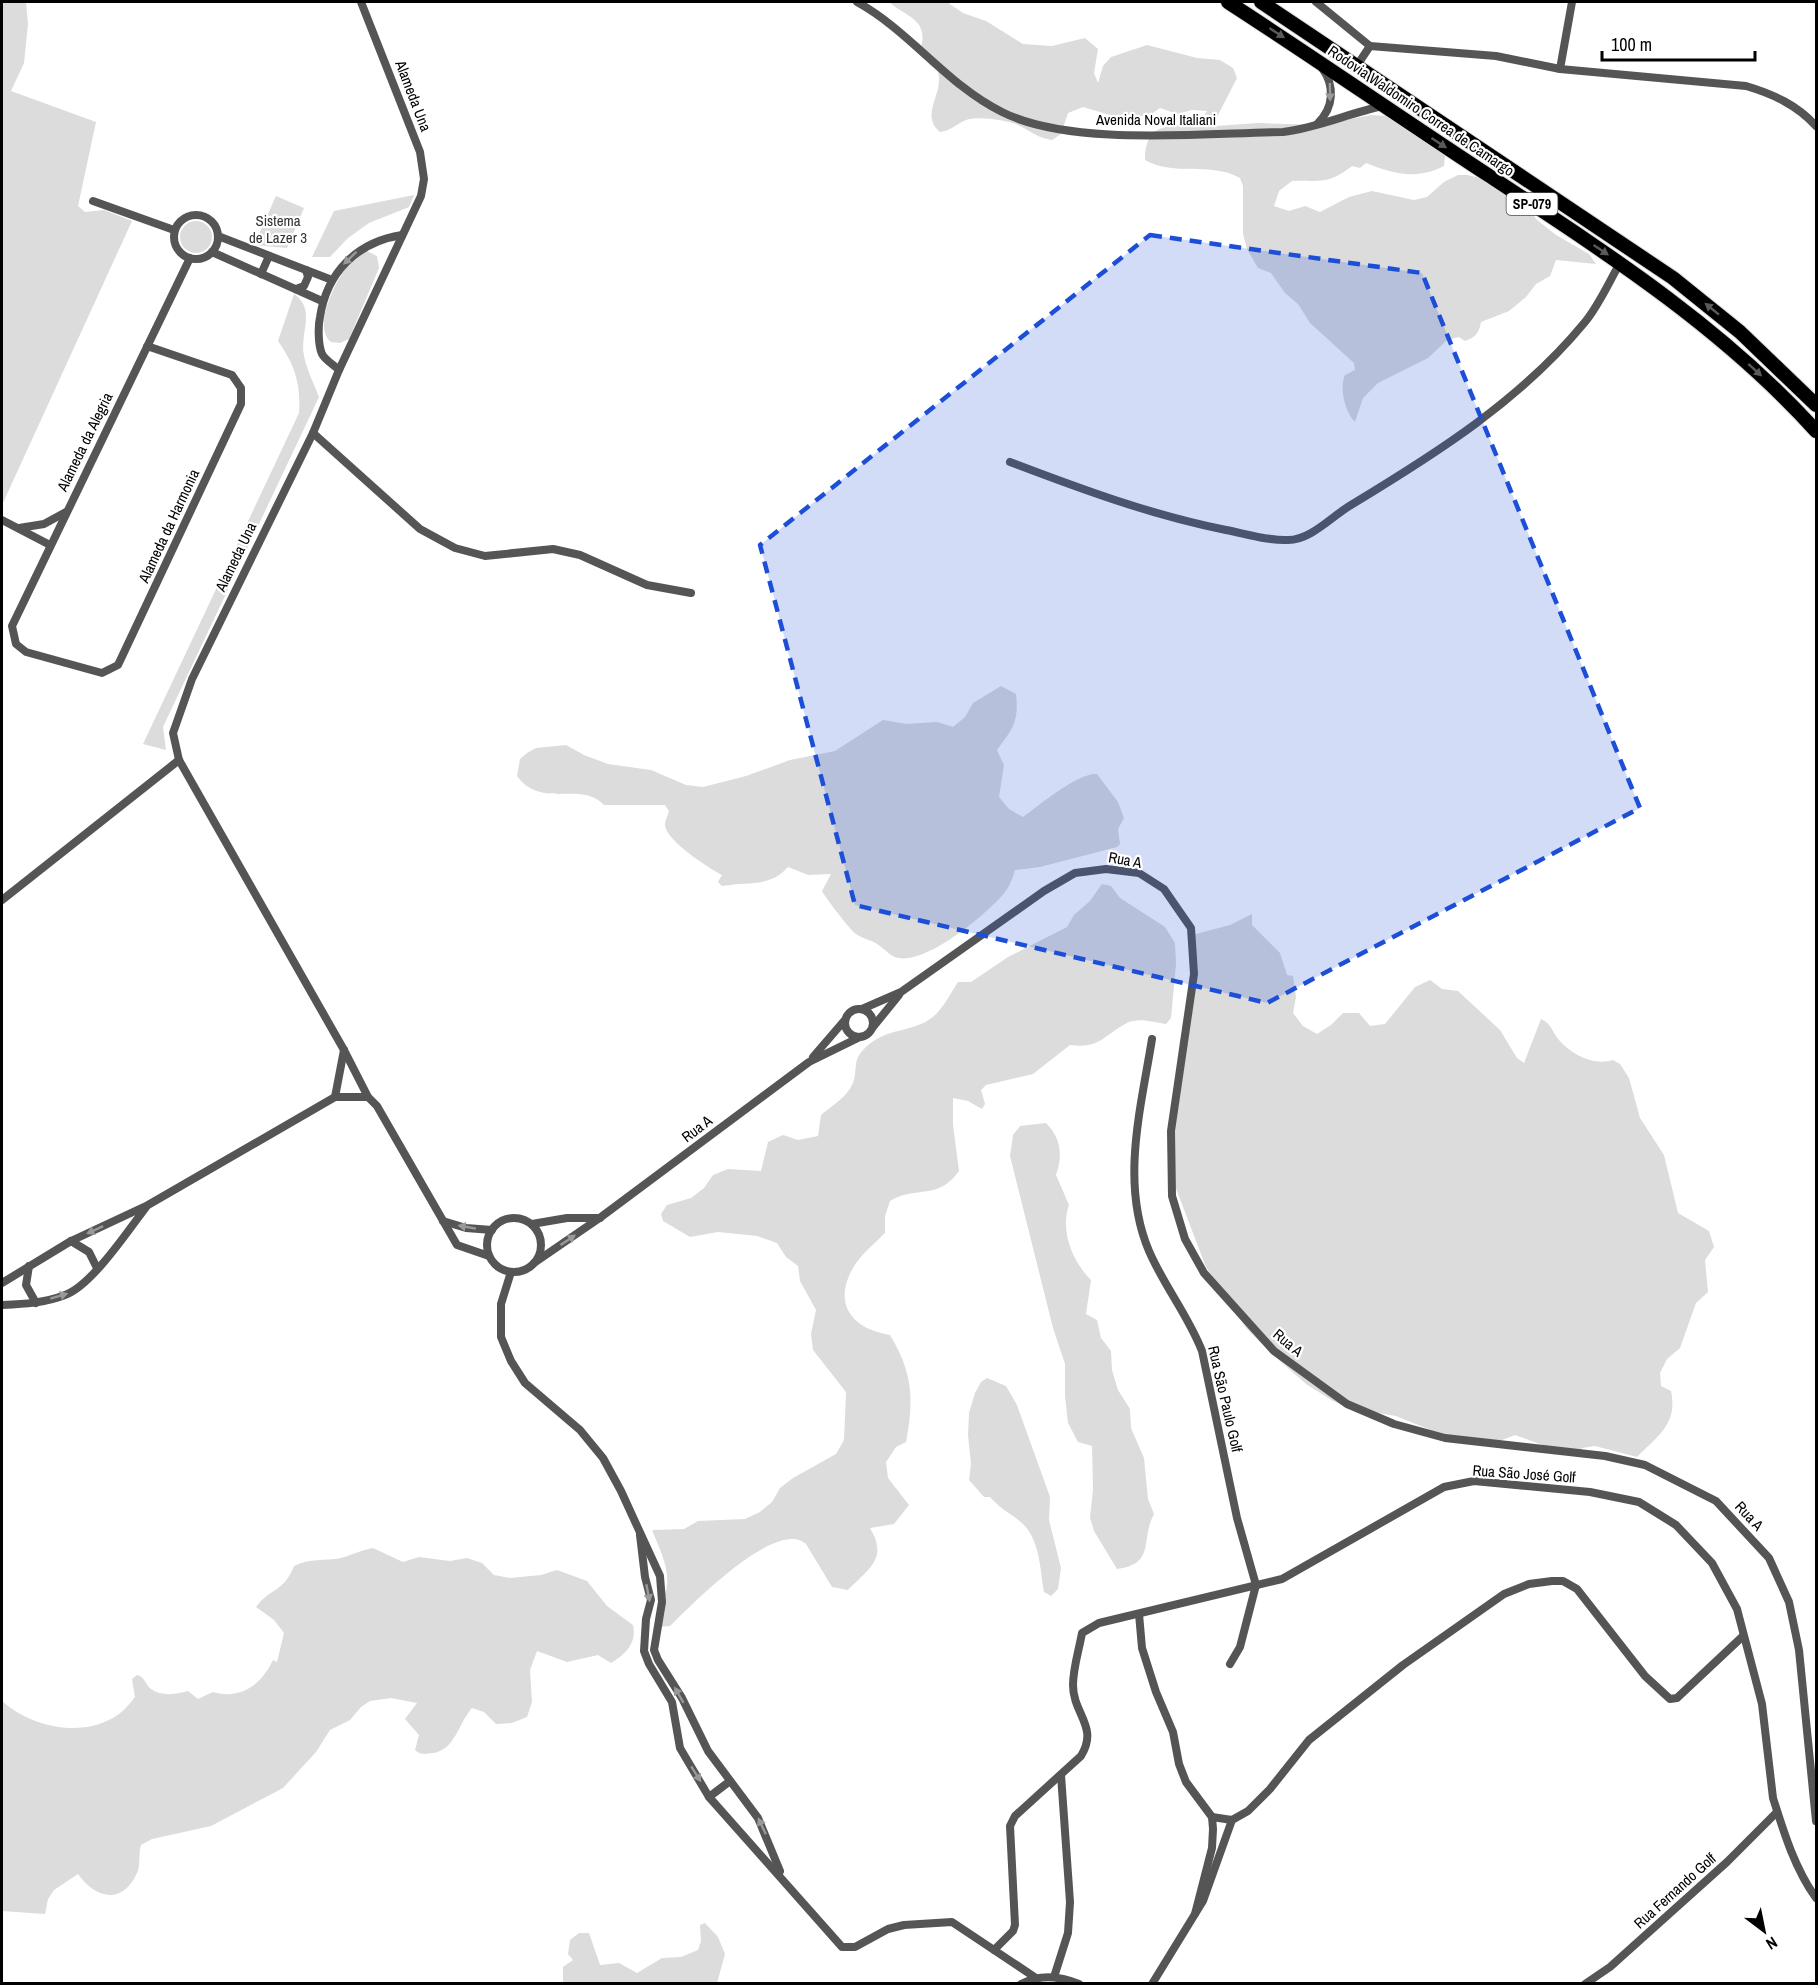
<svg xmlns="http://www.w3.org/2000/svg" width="1818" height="1985" font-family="'Archivo Narrow',sans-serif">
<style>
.green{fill:#dcdcdc}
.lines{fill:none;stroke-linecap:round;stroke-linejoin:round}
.primary-casing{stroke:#dbdbdb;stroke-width:16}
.minor{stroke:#555;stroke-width:8}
.primary{stroke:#000;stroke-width:14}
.oneway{fill:#595959}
.oneway2{fill:#999}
.marked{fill:#1d4ed8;fill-opacity:0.2;stroke:#1d4ed8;stroke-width:4.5;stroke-dasharray:12 8;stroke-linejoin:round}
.labels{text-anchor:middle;stroke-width:4.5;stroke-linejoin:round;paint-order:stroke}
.shield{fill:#fff;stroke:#4c4c4c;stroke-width:1.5}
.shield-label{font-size:14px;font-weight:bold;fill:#000}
.street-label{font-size:15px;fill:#000;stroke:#fff}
.park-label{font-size:15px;fill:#333;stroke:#fff}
</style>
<rect width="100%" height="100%" fill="#fff"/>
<g class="green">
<polygon points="2,2 26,2 28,24 24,63 11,91 96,122 78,206 85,212 104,210 132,221 2,505"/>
<path d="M 889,2 L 947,2 L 963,13 L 986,21 L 1023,44 L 1052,46 L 1085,38 L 1098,49 L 1094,73 L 1098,83 L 1103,66 L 1111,57 L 1147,45 L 1197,58 L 1220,60 L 1233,68 L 1237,78 L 1215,121 L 1216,126 L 1258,123 L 1320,125 L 1371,115 L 1386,116 L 1403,124 L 1445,156 L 1444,166 C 1417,180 1393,174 1366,163 L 1360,168 L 1352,166 C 1328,185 1320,180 1292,181 L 1279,191 L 1274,206 L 1289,211 L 1305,206 L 1320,212 L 1349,197 L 1372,191 L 1414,200 L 1427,197 L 1444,182 L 1458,175 L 1467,175 L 1480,178 L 1527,204 L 1536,219 L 1556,235 L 1589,254 L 1596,264 L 1556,260 L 1550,276 L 1536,284 L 1526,297 L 1509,311 L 1481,322 C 1479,333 1476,337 1465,341 L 1459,337 L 1447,340 L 1428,358 L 1378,383 L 1363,398 L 1355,422 C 1345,412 1339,388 1345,375 L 1355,370 L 1354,363 L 1310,323 L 1298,304 L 1285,293 L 1271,273 L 1258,268 L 1247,249 L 1243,234 L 1243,186 L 1240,178 C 1210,161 1174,177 1145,160 C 1146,106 1192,140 1207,111 L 1192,110 L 1177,114 L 1160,108 L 1150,115 L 1120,118 L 1083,107 L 1068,113 L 1061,134 L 1052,140 C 1038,138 1030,131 1018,125 C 1006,120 978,116 966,120 C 956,124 951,131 940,132 C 921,116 940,98 939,78 C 939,71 934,61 931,55 L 920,50 C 931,19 904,16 889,2 Z"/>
<polygon points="414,195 409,207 369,223 348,238 330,257 312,257 334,211"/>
<polygon points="276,196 304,208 287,248 254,245"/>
<circle cx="196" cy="237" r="16"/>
<path d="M 367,251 L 377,256 L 379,268 L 349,339 L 340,343 L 331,342 C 312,327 336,280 348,265 C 353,259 361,255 367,251 Z"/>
<path d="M 294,294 C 317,310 299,333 304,356 C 307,370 314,384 319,397 L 163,727 L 166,750 L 143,744 L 299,413 C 301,384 295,365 278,341 Z"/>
<path d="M 1001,686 L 1016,694 C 1019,722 1013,728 997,750 L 1004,765 L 999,797 L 1009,809 L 1023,817 C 1038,806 1079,772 1097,774 L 1118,802 L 1124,818 L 1118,829 L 1120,844 L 1117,847 L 1040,867 L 1015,870 C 1012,881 1008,890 1000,898 C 981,918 927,963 899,958 C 891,957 887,951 880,946 C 873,940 863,939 856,934 C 850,930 825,897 822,891 L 831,874 L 808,875 L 788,867 C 769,888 749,881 722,886 L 718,882 L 722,875 C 709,868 666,841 665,825 C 665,821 668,815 669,811 L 665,805 L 604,805 C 580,780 542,810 517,776 L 520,759 L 527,753 L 536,748 L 566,745 L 584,755 L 608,764 L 651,770 L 686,785 L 703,787 L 746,776 L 790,760 L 835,751 L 883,720 L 906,724 L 937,722 L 953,727 L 965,717 L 973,703 Z"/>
<path d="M 1102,884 L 1111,886 L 1120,898 L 1165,927 L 1175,943 L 1176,964 L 1171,1018 L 1166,1024 C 1154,1022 1138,1017 1127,1023 C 1104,1035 1100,1049 1070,1045 L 1033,1074 L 986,1085 L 981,1090 L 985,1104 L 982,1109 L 968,1101 L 953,1098 L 953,1125 L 959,1171 C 938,1201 917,1185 890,1201 L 885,1216 L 885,1233 C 874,1244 861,1254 853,1268 C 832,1305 853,1329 890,1335 C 913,1373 914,1400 906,1442 L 896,1447 L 886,1462 L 888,1478 L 909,1505 L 894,1524 L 870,1528 C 888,1558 870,1568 848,1590 L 832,1587 L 806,1544 C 777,1517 690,1606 670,1626 L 659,1627 C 656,1612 665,1600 667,1585 C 669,1566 659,1548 652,1530 L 684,1529 L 698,1521 L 745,1519 L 760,1512 L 772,1502 L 780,1488 L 793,1478 L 836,1454 L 844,1440 L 846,1392 L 813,1350 L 811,1334 L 816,1310 L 800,1281 L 798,1266 L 786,1257 L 777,1243 L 757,1236 L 718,1232 L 690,1237 L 663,1221 L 661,1214 L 667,1205 L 691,1198 L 704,1188 L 713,1175 L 728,1169 L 761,1171 L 768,1142 L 783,1135 L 798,1140 L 818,1136 L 821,1115 C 833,1105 847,1097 853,1083 C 858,1070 852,1061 864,1049 C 886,1026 913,1034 934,1016 C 943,1008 951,993 958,982 L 971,982 L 1008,957 L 1067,927 L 1074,915 L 1090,901 Z"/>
<path d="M 1252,914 L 1252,925 L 1280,953 L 1287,975 L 1293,976 L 1296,997 L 1293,1013 L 1303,1026 L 1317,1034 L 1331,1025 L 1343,1013 L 1359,1013 L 1370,1026 L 1385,1024 L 1415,987 L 1430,980 L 1442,989 L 1458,991 L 1500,1030 L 1517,1058 L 1524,1063 L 1541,1019 C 1552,1024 1552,1032 1559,1040 C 1572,1055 1594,1066 1613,1060 L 1620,1064 L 1629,1078 L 1640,1118 L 1664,1155 L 1678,1213 L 1709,1231 L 1714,1247 L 1705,1260 L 1708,1292 L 1696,1303 L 1680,1348 L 1667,1359 L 1660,1373 L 1661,1386 L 1671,1391 C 1678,1424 1658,1436 1637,1457 L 1595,1446 L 1582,1448 L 1578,1453 L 1548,1447 L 1515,1435 L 1497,1442 L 1443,1435 L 1396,1416 L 1349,1408 L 1333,1401 L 1306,1384 L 1270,1352 L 1246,1328 L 1228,1301 L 1206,1267 L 1175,1186 L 1172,1138 L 1180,1040 L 1194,998 L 1192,935 L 1230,925 Z"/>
<path d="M 1046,1123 C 1061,1138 1063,1155 1056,1175 L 1069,1205 C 1060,1231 1072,1261 1091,1280 L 1086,1314 L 1097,1320 L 1101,1338 L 1111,1351 L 1112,1370 L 1118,1390 L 1130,1409 L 1131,1428 L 1144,1458 L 1148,1499 L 1154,1514 C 1140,1540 1156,1564 1117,1569 L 1094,1531 L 1090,1518 L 1093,1489 L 1092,1446 L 1078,1442 L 1068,1423 L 1065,1396 L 1065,1364 L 1053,1328 L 1010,1156 L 1013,1135 L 1020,1126 Z"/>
<path d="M 987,1378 L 1006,1386 L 1017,1405 L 1050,1497 L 1049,1520 L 1061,1568 L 1058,1589 L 1051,1596 L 1044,1592 C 1040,1569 1040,1541 1023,1524 C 1012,1514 1000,1509 990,1497 L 984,1497 L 969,1480 L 971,1464 L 968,1435 L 969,1413 L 975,1393 L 981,1382 Z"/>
<path d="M 373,1548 L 403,1562 L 419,1557 L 450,1561 L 467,1558 L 482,1563 L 494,1575 L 510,1578 L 541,1575 L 557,1570 L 587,1581 L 607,1606 L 633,1625 C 637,1643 626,1654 611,1663 L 598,1655 L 567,1662 L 537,1651 L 530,1670 L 532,1702 L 527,1717 L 512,1723 L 496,1724 L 484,1712 L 472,1708 C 458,1724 455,1750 433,1753 C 425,1754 420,1755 415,1750 L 419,1735 L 405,1719 L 417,1703 L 391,1698 L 370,1701 L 361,1707 L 350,1720 L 330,1730 L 316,1752 L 283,1788 L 211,1826 L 152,1839 L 141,1845 C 138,1854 141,1865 137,1873 C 122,1906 95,1898 78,1874 L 54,1890 L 48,1899 L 45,1914 L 2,1911 L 2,1701 C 32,1728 84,1739 119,1714 C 125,1710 130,1703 135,1697 L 132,1679 L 137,1675 C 145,1677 145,1684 151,1689 C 162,1697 176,1694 188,1691 L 198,1699 L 213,1692 C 241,1700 261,1685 273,1660 L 277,1662 L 284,1633 L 274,1620 L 256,1607 C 270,1588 284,1592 294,1566 C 310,1558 324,1561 341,1558 C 352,1555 361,1550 373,1548 Z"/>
<polygon points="705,1923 718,1937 725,1954 717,1983 563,1983 563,1967 573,1960 568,1954 570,1940 579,1933 589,1933 600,1965 619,1963 637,1973 662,1958 681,1957 698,1950 701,1941 700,1925"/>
</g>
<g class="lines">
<defs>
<g id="primary">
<path d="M 1228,2 C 1316,59 1401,118 1488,175 C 1605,252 1722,327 1816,431"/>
<polyline points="1261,2 1673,278 1740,332 1816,405"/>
</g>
</defs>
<use href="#primary" class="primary-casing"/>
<g class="minor">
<polyline points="361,2 420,152 424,179 421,196 339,370 313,433 192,679 173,733 179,760 344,1050 368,1097"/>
<path d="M 857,2 C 910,31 947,85 1002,112 C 1071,147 1204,133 1283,132 C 1317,128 1349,113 1383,106"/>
<path d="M 1316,2 L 1370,46 L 1496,56 L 1560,69 L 1746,86 C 1773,94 1797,105 1816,126"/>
<polyline points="1356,67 1370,46"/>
<polyline points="1560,69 1572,2"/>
<path d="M 1318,123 C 1334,107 1335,86 1322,68"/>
<polyline points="93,201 174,230"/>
<circle cx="196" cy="237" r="22"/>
<polyline points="218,236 332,280"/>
<polyline points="212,252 322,301"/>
<polyline points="261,274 269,256"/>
<polyline points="296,289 304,286 308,277 306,270"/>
<polyline points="147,346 232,375 241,388 241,404 118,665 102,673 26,652 16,644 12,626 190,258"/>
<path d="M 339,370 C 334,365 325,360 322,354 C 318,345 318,326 320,317 C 327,272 357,242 402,235"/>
<polyline points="313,433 420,529 455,548 485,556 553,549 580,555 647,585 691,593"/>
<path d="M 1010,462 C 1081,489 1151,515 1226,530 C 1246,534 1268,541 1288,540 C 1311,540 1332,516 1351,505 C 1437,453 1521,400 1585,322 C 1599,305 1609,282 1620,263"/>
<polyline points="2,520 50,545"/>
<polyline points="19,528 44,524 66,512"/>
<polyline points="2,900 179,760"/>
<circle cx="859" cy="1023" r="14"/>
<polyline points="862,1009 901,992 1044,891 1075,873 1106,869 1139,873 1164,889 1191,928 1194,974 1171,1131 1172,1196 1185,1239 1204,1273 1274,1351 1347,1404 1394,1424 1445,1438 1605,1456 1645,1465 1716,1501 1769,1558 1789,1602 1799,1650 1816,1821"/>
<polyline points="873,1027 899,995"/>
<path d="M 1152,1039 C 1141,1108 1120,1183 1149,1251 C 1164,1286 1188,1315 1202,1351 L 1237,1518 L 1256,1585 L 1240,1647 L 1230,1664"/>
<polyline points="813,1057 844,1021"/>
<polyline points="335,1097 344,1050"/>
<circle cx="514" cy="1245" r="27"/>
<polyline points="443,1221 466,1228 492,1230"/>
<polyline points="532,1224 567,1218 600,1218"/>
<polyline points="71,1241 89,1252 97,1268"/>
<polyline points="534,1263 601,1217 809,1062 860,1037"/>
<polyline points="29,1266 26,1285 36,1303"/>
<polyline points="511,1272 501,1304 501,1337 511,1361 525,1383 580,1430 603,1458 621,1491 660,1576 662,1602 654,1650 658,1660 682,1698 708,1751 758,1818 780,1871"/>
<polyline points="2,1283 71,1241 148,1205 335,1097 368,1097 377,1106 457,1245 489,1256"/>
<path d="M 2,1305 C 23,1304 45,1303 65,1295 C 91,1286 128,1231 146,1207"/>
<polyline points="640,1535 645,1577 651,1600 646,1619 644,1651 649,1664 672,1702 680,1748 709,1797 842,1947 855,1947 888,1929 904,1925 952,1922 1036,1978"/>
<polyline points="1139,1614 1142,1648 1156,1692 1173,1732 1179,1764 1186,1782 1212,1817 1213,1829 1212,1848 1195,1914 1152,1984"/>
<polyline points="709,1797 730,1781"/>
<polyline points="1212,1817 1232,1820"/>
<polyline points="1195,1914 1203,1901 1232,1820 1248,1811 1270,1789 1309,1740 1403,1665 1504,1594 1529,1584 1552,1581 1563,1581 1577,1589 1645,1676 1670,1699 1677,1698 1742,1637"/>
<path d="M 994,1950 L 1013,1931 L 1015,1925 L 1010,1826 L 1015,1816 L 1081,1756 C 1099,1727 1073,1714 1073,1685 C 1073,1668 1079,1650 1082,1633 L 1099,1623 L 1282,1579 L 1444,1487 L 1474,1481 L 1590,1492 L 1639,1502 L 1676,1525 L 1712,1563 L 1737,1609 L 1762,1704 L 1773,1798 C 1784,1833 1795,1869 1816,1898"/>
<polyline points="1054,1977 1068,1933 1070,1902 1061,1775"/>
<path d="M 1021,1984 C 1040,1974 1060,1976 1079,1984"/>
<polyline points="1585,1984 1610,1967 1727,1862 1777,1812"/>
</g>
<use href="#primary" class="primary"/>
</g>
<defs><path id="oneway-solid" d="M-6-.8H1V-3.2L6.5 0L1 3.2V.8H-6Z" transform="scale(1.5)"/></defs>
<g class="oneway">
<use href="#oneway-solid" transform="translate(1277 33) rotate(33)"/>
<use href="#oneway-solid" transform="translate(1439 143) rotate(33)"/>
<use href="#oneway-solid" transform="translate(1601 250) rotate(34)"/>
<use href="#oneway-solid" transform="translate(1712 309) rotate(-141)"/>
<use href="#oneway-solid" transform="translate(1755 370) rotate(42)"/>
</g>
<g class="oneway2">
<use href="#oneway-solid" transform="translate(1330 92) rotate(89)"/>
<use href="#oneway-solid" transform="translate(350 258) rotate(136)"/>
<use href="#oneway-solid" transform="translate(467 1227) rotate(-170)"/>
<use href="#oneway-solid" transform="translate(95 1230) rotate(155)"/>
<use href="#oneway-solid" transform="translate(568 1240) rotate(-34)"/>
<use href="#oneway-solid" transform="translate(59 1296) rotate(-17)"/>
<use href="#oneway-solid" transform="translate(648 1593) rotate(79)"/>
<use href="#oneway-solid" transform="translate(679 1695) rotate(-120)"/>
<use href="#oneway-solid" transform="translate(696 1774) rotate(58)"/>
<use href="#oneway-solid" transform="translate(762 1826) rotate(-115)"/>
</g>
<path class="marked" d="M 1150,235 L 1422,273 L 1640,808 L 1267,1003 L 855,905 L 760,545 Z"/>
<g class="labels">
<rect class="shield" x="1506.5" y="193" width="51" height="22" rx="4.5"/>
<g class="shield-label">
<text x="1532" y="209">SP-079</text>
</g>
<g class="street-label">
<text transform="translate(413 96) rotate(69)" y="5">Alameda Una</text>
<text transform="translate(1421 111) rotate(34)" y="5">Rodovia Waldomiro Correa de Camargo</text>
<text x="1156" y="125">Avenida Noval Italiani</text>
<text transform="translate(85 442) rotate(-64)" y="5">Alameda da Alegria</text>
<text transform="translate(169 526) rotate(-65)" y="5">Alameda da Harmonia</text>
<text transform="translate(236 557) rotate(-64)" y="5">Alameda Una</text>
<text transform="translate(1125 860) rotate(10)" y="5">Rua A</text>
<text transform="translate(697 1129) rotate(-37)" y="5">Rua A</text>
<text transform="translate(1288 1343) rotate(40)" y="5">Rua A</text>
<text transform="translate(1225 1399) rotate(77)" y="5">Rua São Paulo Golf</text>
<text transform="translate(1524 1474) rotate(4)" y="5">Rua São José Golf</text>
<text transform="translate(1749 1516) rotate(47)" y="5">Rua A</text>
<text transform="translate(1675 1891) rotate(-42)" y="5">Rua Fernando Golf</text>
</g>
<g class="park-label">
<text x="278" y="226">Sistema<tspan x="278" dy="17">de Lazer 3</tspan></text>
</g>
</g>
<rect width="1818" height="1985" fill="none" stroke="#000000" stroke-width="6"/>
<g transform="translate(1764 1931) rotate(148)" stroke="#ffffff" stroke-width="4.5" paint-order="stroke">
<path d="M0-4.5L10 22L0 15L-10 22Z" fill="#000000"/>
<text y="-9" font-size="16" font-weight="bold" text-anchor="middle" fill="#000000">N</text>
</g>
<path d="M1602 51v9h153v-9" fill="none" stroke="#000000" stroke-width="3"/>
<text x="1611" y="51" font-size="18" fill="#000000" stroke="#ffffff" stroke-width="4.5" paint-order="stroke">100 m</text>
</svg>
